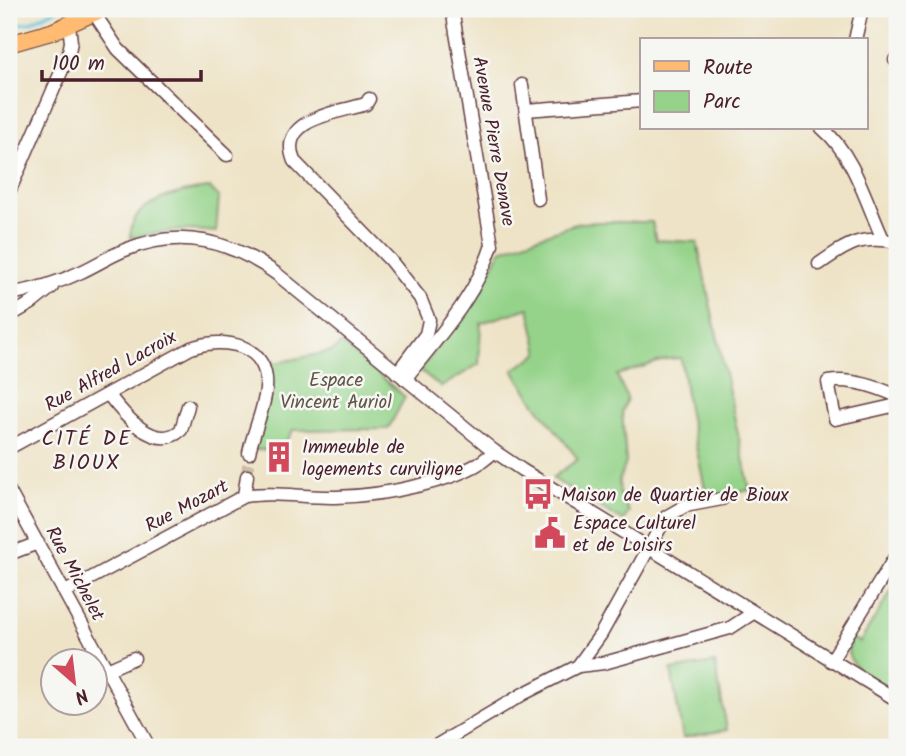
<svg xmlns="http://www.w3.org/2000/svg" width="906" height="756" font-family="Kalam,sans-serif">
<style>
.green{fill:#94d389;stroke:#6f795a;stroke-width:2}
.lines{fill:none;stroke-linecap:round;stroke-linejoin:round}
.stream{stroke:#63c5e1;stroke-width:3.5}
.minor-tunnel{stroke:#cdbca7;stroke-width:12;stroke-dasharray:12 6;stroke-linecap:butt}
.minor-casing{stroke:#633c42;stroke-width:15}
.major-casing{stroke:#633c42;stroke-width:18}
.minor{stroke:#fff;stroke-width:12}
.major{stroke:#febb71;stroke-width:16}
.labels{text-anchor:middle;stroke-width:5;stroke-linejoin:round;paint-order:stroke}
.street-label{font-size:19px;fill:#4a1f2b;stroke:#f6f6f2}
.park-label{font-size:19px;fill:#605547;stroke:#f6f6f2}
.poi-label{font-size:19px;fill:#4a1f2b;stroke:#f6f6f2;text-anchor:start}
.neighbourhood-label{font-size:21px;letter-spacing:2px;fill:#4a1f2b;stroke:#f6f6f2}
</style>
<rect width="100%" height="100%" fill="#f6f6f2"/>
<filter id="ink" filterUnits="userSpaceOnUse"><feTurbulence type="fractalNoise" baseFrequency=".0143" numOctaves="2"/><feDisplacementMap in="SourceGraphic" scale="14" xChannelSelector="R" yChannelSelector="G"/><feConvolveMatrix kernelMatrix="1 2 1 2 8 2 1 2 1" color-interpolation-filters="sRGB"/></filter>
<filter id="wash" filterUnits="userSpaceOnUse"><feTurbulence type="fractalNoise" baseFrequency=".00686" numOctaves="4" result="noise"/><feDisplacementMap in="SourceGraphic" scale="28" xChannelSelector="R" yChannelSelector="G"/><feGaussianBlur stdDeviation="1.57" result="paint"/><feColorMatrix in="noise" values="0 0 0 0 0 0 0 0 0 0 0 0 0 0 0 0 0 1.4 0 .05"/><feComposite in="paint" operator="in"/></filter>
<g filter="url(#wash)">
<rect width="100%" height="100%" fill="#eee3c6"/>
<g class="green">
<path d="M 210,188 L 219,197 L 216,232 C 184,228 161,231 131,238 C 126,202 183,190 210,188 Z"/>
<polygon points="601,222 652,222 656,240 697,242 750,490 707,498 688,409 681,358 667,359 617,375 627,398 622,412 626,462 619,481 620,495 629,512 623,521 552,478 578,459 536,405 513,370 539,353 529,308 481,323 479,364 441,387 420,370 476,298 501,250 578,223"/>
<polygon points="341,343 405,397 388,429 293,430 281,451 253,449 268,395 259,355 262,351 276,363 333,351"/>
<path d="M 897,582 L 897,693 C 878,681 837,667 851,638 L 860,642 Z"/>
<polygon points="715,663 727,730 683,738 671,670"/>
</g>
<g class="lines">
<polyline class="stream" points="9,25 29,23 57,9"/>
</g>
</g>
<g filter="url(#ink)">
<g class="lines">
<polyline class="minor-tunnel" points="247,476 249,453"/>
<defs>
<g id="minor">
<polyline points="94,13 118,49 227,155"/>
<polyline points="855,40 862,9"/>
<polyline points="895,60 897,60"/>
<polyline points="522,85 538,199"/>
<path d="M 369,99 L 366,104 C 338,113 277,118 294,161 L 390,260 L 420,298 L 429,320 L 426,334 L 397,373"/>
<polyline points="526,110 642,101"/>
<path d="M 822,128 C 854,155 866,202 883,239"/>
<polyline points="9,192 68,56 71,42 69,25"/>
<path d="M 819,264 C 848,244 860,235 897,242"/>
<path d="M 9,294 C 34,290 58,283 81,272 C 96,265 110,256 125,250 C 179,227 233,241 278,275 L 494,451 L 522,470 L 897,700"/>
<polyline points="9,316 32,303 52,287"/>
<path d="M 405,379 C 438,337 476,297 492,245 L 452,9"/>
<path d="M 108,394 C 123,414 155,453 181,430 L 188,406"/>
<path d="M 897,396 C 877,387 851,378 828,382 L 835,419 L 897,405"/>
<path d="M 9,448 L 191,348 C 224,336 270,344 266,389 C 264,411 253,432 249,453"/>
<polyline points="9,491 149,747"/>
<polyline points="244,496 247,476"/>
<polyline points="9,554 38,543"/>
<path d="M 65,592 L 244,496 C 275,491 305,498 336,497 C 377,496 467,482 494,451"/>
<polyline points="831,661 897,554"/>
<polyline points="578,666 604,663 730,628 753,613"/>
<polyline points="107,670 134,658"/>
<polyline points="434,747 523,694 578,666 601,634 666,517 685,506 722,499"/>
</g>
<polyline id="major" points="9,44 51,32 103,9"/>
</defs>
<use href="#minor" class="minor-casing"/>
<use href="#major" class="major-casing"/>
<use href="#minor" class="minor"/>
<use href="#major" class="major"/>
</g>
</g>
<defs>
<symbol id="building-bare" viewBox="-9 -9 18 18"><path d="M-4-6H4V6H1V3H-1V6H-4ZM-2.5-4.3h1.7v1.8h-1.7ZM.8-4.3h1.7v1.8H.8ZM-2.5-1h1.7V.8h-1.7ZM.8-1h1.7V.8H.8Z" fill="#d1495b" stroke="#f6f6f2" stroke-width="2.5" paint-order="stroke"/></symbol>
<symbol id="bus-bare" viewBox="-9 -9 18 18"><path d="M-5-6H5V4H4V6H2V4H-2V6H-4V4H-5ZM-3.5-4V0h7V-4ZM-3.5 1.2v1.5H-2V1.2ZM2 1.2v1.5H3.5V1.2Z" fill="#d1495b" stroke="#f6f6f2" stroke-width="2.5" paint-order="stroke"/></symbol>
<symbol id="civic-bare" viewBox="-9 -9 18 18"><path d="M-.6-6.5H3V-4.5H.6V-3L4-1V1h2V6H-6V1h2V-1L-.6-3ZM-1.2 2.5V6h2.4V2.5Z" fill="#d1495b" stroke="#f6f6f2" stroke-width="2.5" paint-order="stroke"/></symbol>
</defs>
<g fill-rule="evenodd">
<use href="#building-bare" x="257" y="435" width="44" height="44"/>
<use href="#bus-bare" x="516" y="472" width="44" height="44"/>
<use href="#civic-bare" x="528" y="511" width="44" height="44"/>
</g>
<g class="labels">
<g class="street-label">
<text transform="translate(495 141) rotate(80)" y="7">Avenue Pierre Denave</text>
<text transform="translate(110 370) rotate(-29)" y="7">Rue Alfred Lacroix</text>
<text transform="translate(186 505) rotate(-28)" y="7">Rue Mozart</text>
<text transform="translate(76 573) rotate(62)" y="7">Rue Michelet</text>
</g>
<g class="park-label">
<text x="336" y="386">Espace<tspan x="336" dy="22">Vincent Auriol</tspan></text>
</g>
<g class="poi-label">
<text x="302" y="453">Immeuble de<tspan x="302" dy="22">logements curviligne</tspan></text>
<text x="561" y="501">Maison de Quartier de Bioux</text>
<text x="573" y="529">Espace Culturel<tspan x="573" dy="22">et de Loisirs</tspan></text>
</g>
<g class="neighbourhood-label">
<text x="87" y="445">CITÉ DE<tspan x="87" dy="24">BIOUX</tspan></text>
</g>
</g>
<rect width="906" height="756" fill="none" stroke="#f6f6f2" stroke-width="35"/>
<rect x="640" y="38" width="228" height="91" fill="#f6f6f2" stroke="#b1a0a2" stroke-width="2"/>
<rect x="654" y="61" width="35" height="10" fill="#febb71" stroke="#b1a0a2" stroke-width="2"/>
<text x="703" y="74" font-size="21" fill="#4a1f2b">Route</text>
<rect x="654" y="91" width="35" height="21" fill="#94d389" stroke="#b1a0a2" stroke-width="2"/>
<text x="703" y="108" font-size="21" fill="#4a1f2b">Parc</text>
<g transform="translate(74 682) rotate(152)"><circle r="33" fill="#f6f6f2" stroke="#b1a0a2" stroke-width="2"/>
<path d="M0-5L12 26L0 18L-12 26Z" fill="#d1495b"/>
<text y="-10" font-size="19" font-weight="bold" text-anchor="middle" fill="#4a1f2b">N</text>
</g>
<path d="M42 70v10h159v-10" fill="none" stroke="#4a1f2b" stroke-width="3.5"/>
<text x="52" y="70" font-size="21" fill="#4a1f2b" stroke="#f6f6f2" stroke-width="5" paint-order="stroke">100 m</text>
</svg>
